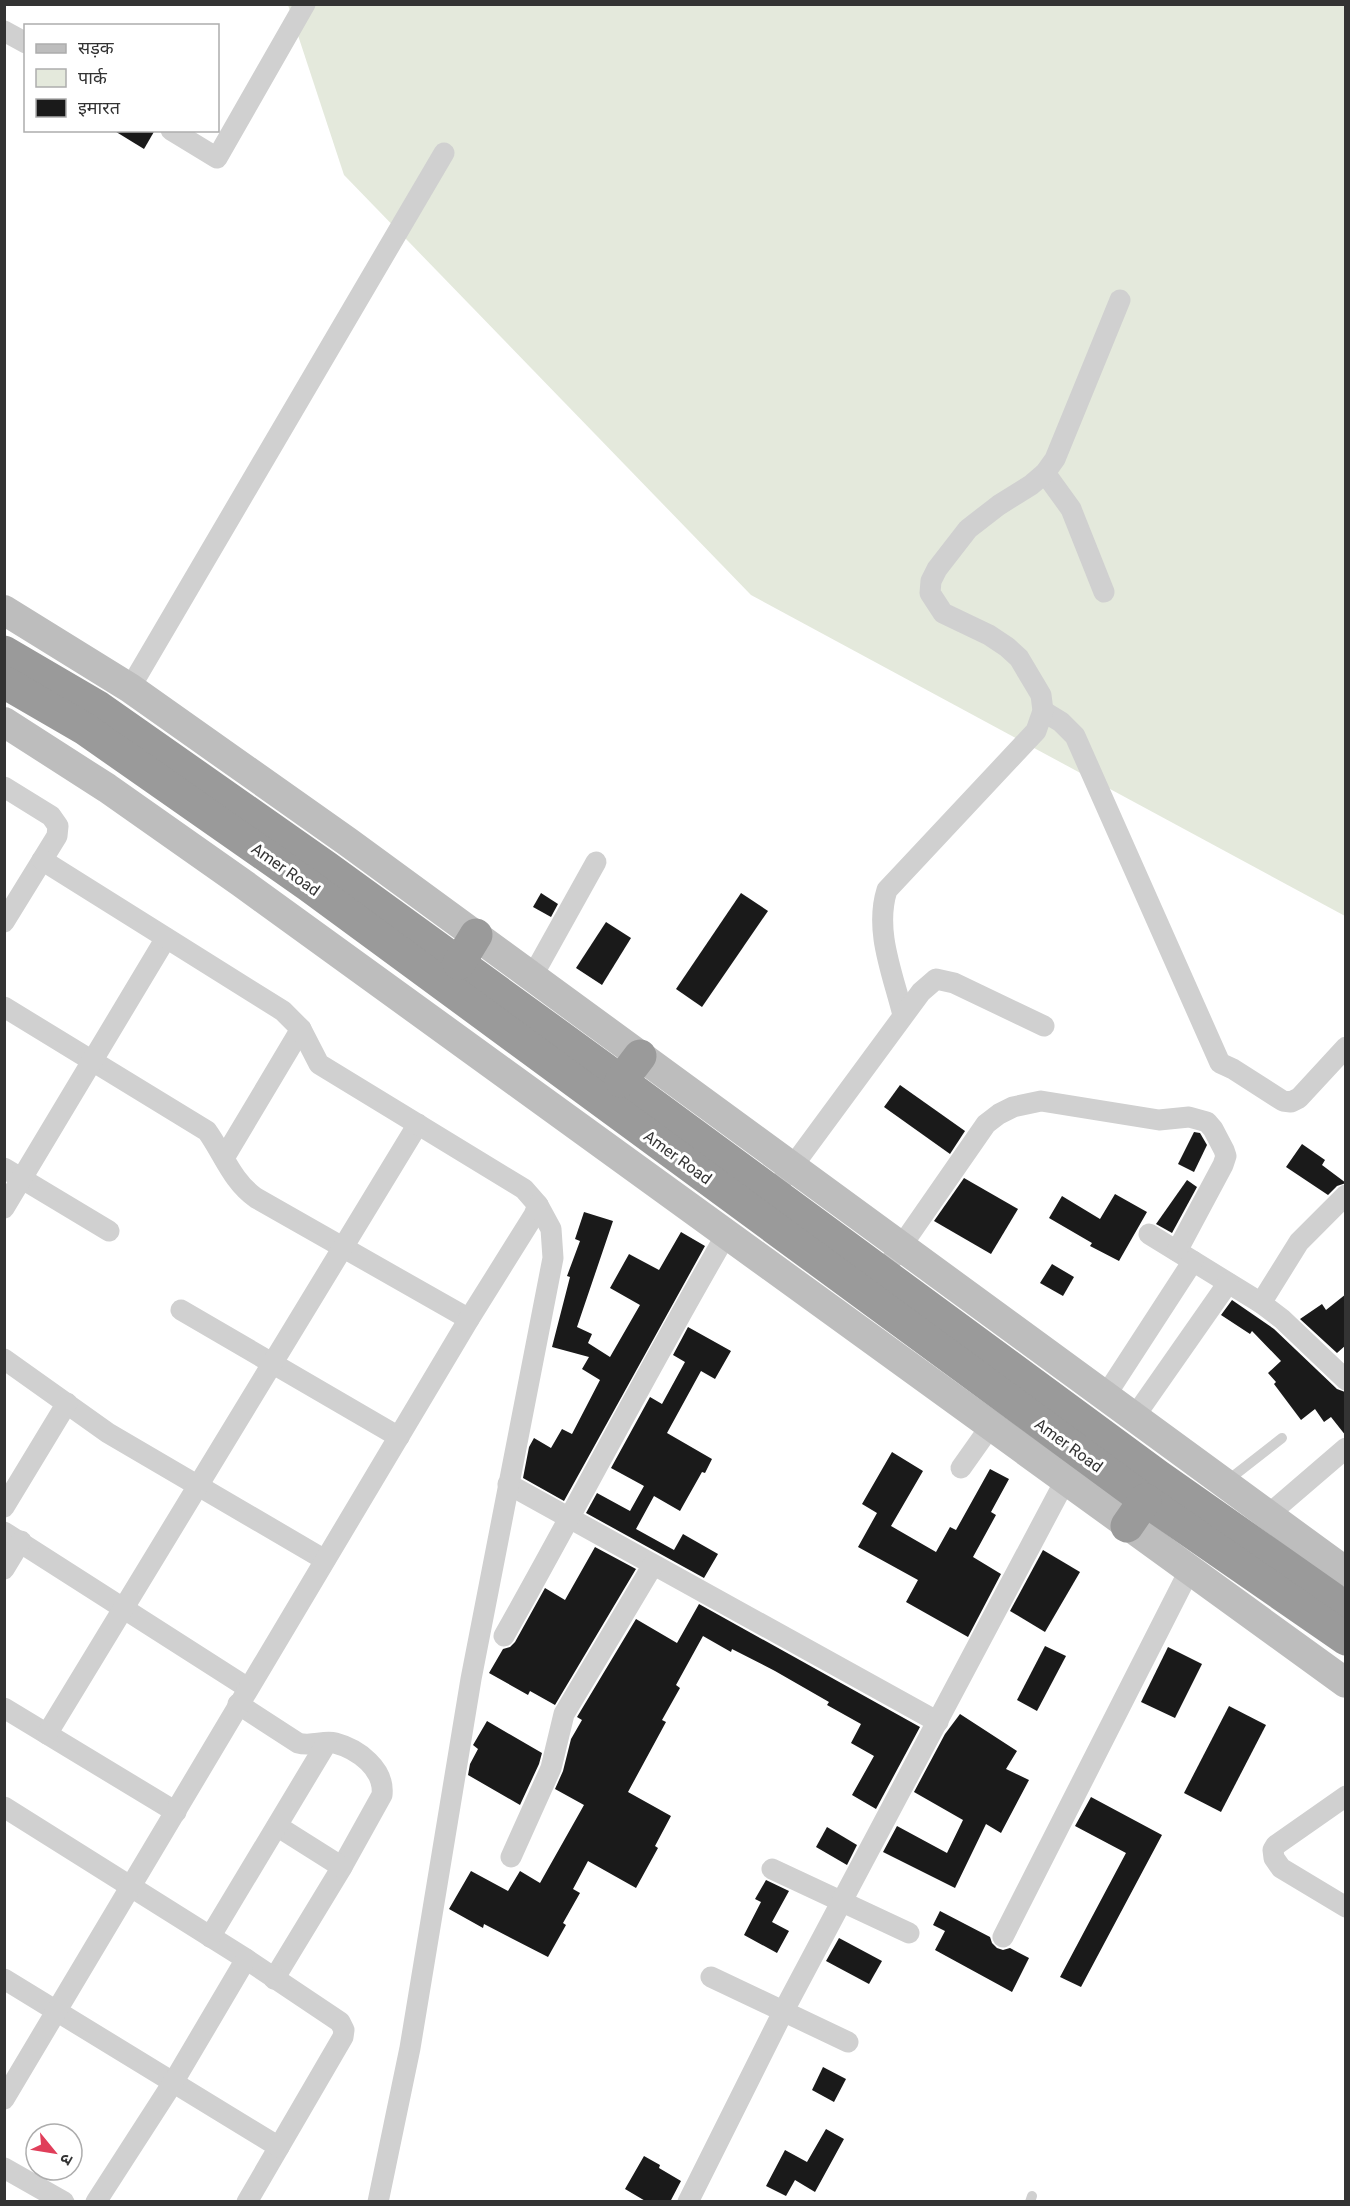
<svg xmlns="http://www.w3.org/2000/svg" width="1350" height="2206" font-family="Roboto,'Noto Sans Devanagari',sans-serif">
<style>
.green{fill:#e4e9dc}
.building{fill:#1a1a1a}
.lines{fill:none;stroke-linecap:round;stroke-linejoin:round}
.lane{stroke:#d0d0d0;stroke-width:10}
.street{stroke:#d0d0d0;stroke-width:21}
.secondary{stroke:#bdbdbd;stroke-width:30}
.highway{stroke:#9a9a9a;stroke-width:33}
.labels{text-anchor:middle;stroke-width:6;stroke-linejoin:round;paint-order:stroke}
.street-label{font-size:16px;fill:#333;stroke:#fff}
</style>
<rect width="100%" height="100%" fill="#fff"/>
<polygon class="green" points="288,5 1345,5 1345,916 751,595 344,175"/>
<g class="building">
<polygon points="113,130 155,130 144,149"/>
<polygon points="541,893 558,904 551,917 533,907"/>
<polygon points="741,893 768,911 702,1007 676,989"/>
<polygon points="606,922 631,938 602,985 576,968"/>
<polygon points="900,1085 965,1131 950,1154 884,1107"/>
<polygon points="1194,1132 1200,1133 1207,1145 1194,1172 1178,1164"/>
<polygon points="1302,1144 1325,1160 1322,1165 1346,1183 1337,1186 1328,1195 1286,1167"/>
<polygon points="964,1178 1018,1209 991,1254 934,1221"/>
<polygon points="1187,1180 1197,1187 1172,1233 1156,1224"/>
<polygon points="1115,1194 1147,1212 1119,1261 1090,1246 1092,1243 1049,1218 1062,1196 1100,1219"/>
<polygon points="584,1212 613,1221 577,1327 592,1334 588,1343 610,1357 640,1305 610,1288 629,1254 659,1270 681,1232 705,1246 564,1501 523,1478 529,1447 534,1438 551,1448 562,1429 572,1434 600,1380 582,1369 589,1357 552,1347 570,1277 567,1276 580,1241 575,1239"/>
<polygon points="1052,1264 1074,1277 1063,1296 1040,1283"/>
<polygon points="1346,1294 1346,1345 1337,1353 1300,1319 1322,1304 1326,1310"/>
<polygon points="1232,1300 1274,1329 1337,1389 1345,1392 1346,1436 1331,1417 1324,1422 1315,1409 1301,1420 1274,1384 1276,1382 1268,1373 1281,1361 1252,1331 1250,1334 1221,1315"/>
<polygon points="688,1327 731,1351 715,1379 701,1371 667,1433 712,1459 705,1473 702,1472 680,1511 654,1496 636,1529 674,1550 683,1534 718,1554 704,1578 586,1513 597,1493 630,1511 644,1486 611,1468 650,1397 662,1404 685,1362 673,1355"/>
<polygon points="892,1452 923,1471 891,1526 936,1552 950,1527 956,1530 990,1469 1009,1479 991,1512 996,1515 973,1557 1001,1574 968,1637 906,1602 918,1580 858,1547 877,1513 862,1504"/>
<polygon points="595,1547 636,1569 555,1705 530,1691 528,1695 489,1673 503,1649 510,1647 515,1642 545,1588 565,1600"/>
<polygon points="1043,1550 1080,1572 1045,1632 1010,1611"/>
<polygon points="699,1604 920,1727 876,1809 852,1795 874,1756 851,1743 861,1724 827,1705 829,1702 775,1671 732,1649 731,1652 703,1636 676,1685 680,1688 662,1720 666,1722 628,1792 671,1816 655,1846 658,1848 636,1888 588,1861 573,1889 580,1893 563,1923 566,1925 548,1957 484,1924 483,1928 449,1909 471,1871 508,1891 520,1871 540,1883 584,1805 555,1789 563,1771 571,1739 582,1720 577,1717 636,1619 677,1643"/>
<polygon points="1045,1646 1066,1656 1037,1711 1017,1700"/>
<polygon points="1168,1647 1202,1664 1175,1718 1141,1702"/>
<polygon points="1229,1706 1266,1725 1221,1812 1184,1793"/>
<polygon points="960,1714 1017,1751 1006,1769 1029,1780 1001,1833 986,1824 955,1888 883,1852 897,1826 947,1853 963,1820 914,1792 945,1734"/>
<polygon points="487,1721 542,1753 539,1764 520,1805 468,1775 470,1764 478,1749 473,1745"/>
<polygon points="1091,1797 1162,1835 1081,1987 1060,1977 1126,1853 1075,1826"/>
<polygon points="827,1827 857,1845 847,1865 816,1847"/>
<polygon points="766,1880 789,1891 772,1922 789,1931 777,1953 744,1935 761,1902 755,1899"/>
<polygon points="940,1911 990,1937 992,1943 997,1948 1003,1950 1010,1948 1029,1958 1012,1992 935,1950 945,1931 933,1925"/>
<polygon points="839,1938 882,1961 869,1984 826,1961"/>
<polygon points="823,2067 846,2079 834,2102 812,2090"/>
<polygon points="826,2129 844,2139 815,2192 795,2180 786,2196 766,2186 785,2150 807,2162"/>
<polygon points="644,2156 660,2165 659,2168 681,2181 670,2202 647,2202 625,2189"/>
</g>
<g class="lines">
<g class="lane">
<polyline points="1227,1481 1282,1438"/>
<polyline points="1030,2202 1032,2196"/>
</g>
<g class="street">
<polyline points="4,31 26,43"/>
<polyline points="171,130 217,158 305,4"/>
<polyline points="1045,473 1071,509 1104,592"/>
<polyline points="130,688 444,153"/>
<polyline points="1043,711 1061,722 1075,736 1220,1063 1233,1069 1283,1101 1291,1102 1299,1098 1346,1047"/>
<polyline points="4,787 51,816 58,826 57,836 4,922"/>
<polyline points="532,977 596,862"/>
<path d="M 4,1007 L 207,1131 C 224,1155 232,1181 256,1198 L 469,1319"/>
<path d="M 903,1015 C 893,974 874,931 887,890 L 1036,731 L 1043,711 L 1041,695 L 1019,658 L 1007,647 L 989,635 L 943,613 L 930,593 L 931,581 L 937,569 L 968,529 L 999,505 L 1031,485 L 1045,473 L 1055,459 L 1120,300"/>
<polyline points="224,1158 301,1029"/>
<polyline points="4,1168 109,1231"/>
<polyline points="784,1178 921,992 936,979 954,983 1044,1026"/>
<polyline points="4,1208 166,938"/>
<polyline points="1149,1234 1261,1303 1282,1319 1346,1380"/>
<polyline points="893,1258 986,1124 999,1114 1013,1107 1041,1101 1159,1120 1189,1117 1207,1122 1213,1129 1224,1150 1226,1156 1223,1165 1177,1251"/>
<polyline points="1261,1303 1299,1242 1346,1195"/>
<polyline points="181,1310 399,1437"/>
<polyline points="4,1359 108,1433 325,1560"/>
<polyline points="1106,1395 1193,1261"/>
<polyline points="1135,1416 1228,1283"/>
<polyline points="961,1468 990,1427"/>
<polyline points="508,1484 938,1722"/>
<polyline points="4,1507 67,1403"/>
<polyline points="1268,1515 1346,1448"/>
<polyline points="4,1532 248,1688"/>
<polyline points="4,1569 21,1541"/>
<path d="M 504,1636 C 579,1503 649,1367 726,1235"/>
<path d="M 238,1704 L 298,1743 C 311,1747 324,1740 335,1743 C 358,1749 385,1769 382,1795 L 342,1867 L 274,1979"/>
<polyline points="4,1708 176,1812"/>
<polyline points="47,1734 418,1124"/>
<polyline points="1346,1796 1276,1845 1273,1850 1274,1858 1281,1868 1346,1907"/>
<polyline points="4,1807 246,1959 340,2022 344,2030 343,2037 247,2202"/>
<polyline points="277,1826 342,1867"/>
<polyline points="511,1857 551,1768 564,1714 653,1565"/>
<polyline points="772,1869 909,1933"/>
<polyline points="210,1937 326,1744"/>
<polyline points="1003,1937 1189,1571"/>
<polyline points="711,1977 848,2042"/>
<polyline points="4,1979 279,2147"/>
<polyline points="4,2099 469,1319 534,1215 538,1205 524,1189 319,1064 301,1029 283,1011 42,860"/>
<polyline points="4,2168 64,2202"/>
<polyline points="96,2202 174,2081 246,1959"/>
<polyline points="378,2202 410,2048 471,1679 553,1258 551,1229 538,1205"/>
<polyline points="688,2202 783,2012 1065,1481"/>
</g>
<g class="secondary">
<polyline points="4,610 130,688 348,842 1346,1572"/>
<polyline points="4,722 107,788 242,883 1346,1683"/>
</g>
<g class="highway">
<polyline points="4,652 98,707 326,867 621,1081 1158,1476 1346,1608"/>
<polyline points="4,682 85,729 308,885 1138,1495 1346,1639"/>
<polyline points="459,963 476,935"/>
<polyline points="621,1081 640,1056"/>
<polyline points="1127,1526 1145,1500"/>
</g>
</g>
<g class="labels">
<g class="street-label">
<text transform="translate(286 869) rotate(35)" y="6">Amer Road</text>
<text transform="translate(678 1157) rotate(36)" y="6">Amer Road</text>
<text transform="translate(1069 1445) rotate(36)" y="6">Amer Road</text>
</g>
</g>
<rect width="1350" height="2206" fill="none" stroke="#333333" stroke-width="12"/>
<rect x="24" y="24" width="195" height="108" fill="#ffffff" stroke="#adadad" stroke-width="1.5"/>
<rect x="36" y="44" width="30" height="9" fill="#bdbdbd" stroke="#adadad" stroke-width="1.5"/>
<text x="78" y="54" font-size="18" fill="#333333">सड़क</text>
<rect x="36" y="69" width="30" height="18" fill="#e4e9dc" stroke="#adadad" stroke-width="1.5"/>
<text x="78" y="84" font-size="18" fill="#333333">पार्क</text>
<rect x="36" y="99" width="30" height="18" fill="#1a1a1a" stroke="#adadad" stroke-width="1.5"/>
<text x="78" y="114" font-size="18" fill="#333333">इमारत</text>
<g transform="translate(54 2152) rotate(120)"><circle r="28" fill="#ffffff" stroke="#adadad" stroke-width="1.5"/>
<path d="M0-4.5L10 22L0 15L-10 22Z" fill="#e03e5a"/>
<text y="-9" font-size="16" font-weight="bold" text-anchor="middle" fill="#333333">उ</text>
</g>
</svg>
